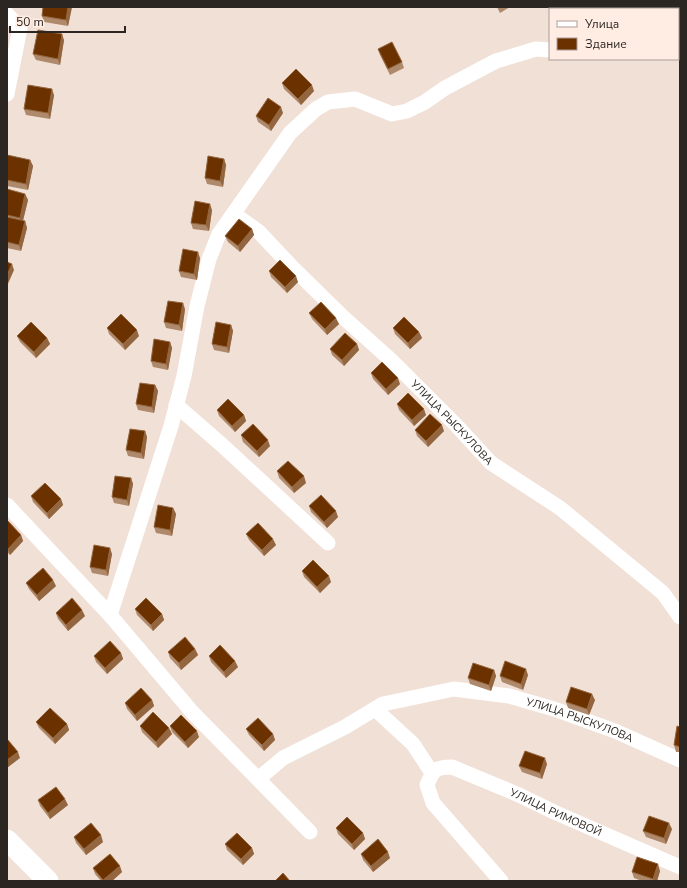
<svg xmlns="http://www.w3.org/2000/svg" width="687" height="888" font-family="'Nunito Sans',sans-serif">
<style>
.lines{fill:none;stroke-linecap:round;stroke-linejoin:round}
.street{stroke:#fff;stroke-width:15}
.secondary{stroke:#fff;stroke-width:21}
.wall{fill:#ae896b}
.shaded-wall{fill:#936640}
.building{fill:#6b3200;stroke:#936640}
.labels{text-anchor:middle;stroke-width:4;stroke-linejoin:round;paint-order:stroke}
.street-label{font-size:11px;fill:#2c2622;stroke:#ffede3}
</style>
<rect width="100%" height="100%" fill="#f1e0d6"/>
<g class="lines">
<g class="street">
<polyline points="7,14 20,28 7,94"/>
<polyline points="678,51 680,51"/>
<path id="s1" d="M 234,214 L 258,231 L 291,266 L 343,317 L 392,361 L 456,425 L 491,463 L 560,508 L 663,593 L 680,617"/>
<polyline points="176,405 222,445 328,543"/>
<polyline points="7,505 110,615 192,712 310,832"/>
<polyline points="110,615 171,426 184,376 197,306 209,259 219,234 290,133 316,109 328,102 355,99 392,114 407,111 425,102 445,88 496,61 536,49 550,50"/>
<polyline points="375,709 413,744 432,773"/>
<path id="s2" d="M 258,779 L 283,758 L 345,727 L 383,704 L 454,689 L 509,696 L 554,709 L 615,731 L 680,760"/>
<path id="s3" d="M 501,881 L 433,803 L 427,785 C 433,770 435,767 452,767 L 519,795 L 554,812 L 680,867"/>
</g>
<polyline class="secondary" points="7,840 48,881"/>
</g>
<g class="wall">
<polygon points="43,7 72,7 68,26 44,22 42,16"/>
<polygon points="497,7 510,7 500,13"/>
<polygon points="64,40 60,65 36,60 33,54"/>
<polygon points="378,49 402,62 404,68 390,75 380,55"/>
<polygon points="282,83 314,91 301,105 284,89"/>
<polygon points="54,95 50,119 26,115 24,109"/>
<polygon points="283,113 271,131 258,122 256,116"/>
<polygon points="7,155 30,160 33,166 28,190 7,186"/>
<polygon points="224,159 226,165 223,187 207,184 205,178"/>
<polygon points="7,189 25,194 28,200 23,221 25,221 27,228 21,251 7,248"/>
<polygon points="212,210 209,231 193,229 191,223"/>
<polygon points="252,229 254,235 240,252 228,242 225,236"/>
<polygon points="200,258 197,280 181,277 179,271"/>
<polygon points="269,271 298,282 287,293 271,277"/>
<polygon points="185,309 182,331 166,328 164,322"/>
<polygon points="309,313 339,324 327,335 312,319"/>
<polygon points="231,325 233,331 229,353 214,350 212,344"/>
<polygon points="107,328 139,336 125,350 109,334"/>
<polygon points="393,328 419,332 422,338 410,349 395,334"/>
<polygon points="17,336 47,338 50,344 36,358 20,342"/>
<polygon points="170,342 172,348 168,370 153,367 151,361"/>
<polygon points="357,344 359,350 344,366 332,355 330,349"/>
<polygon points="371,373 400,384 388,395 373,379"/>
<polygon points="155,385 158,391 154,413 138,410 136,404"/>
<polygon points="397,404 426,415 414,426 399,410"/>
<polygon points="217,410 244,415 246,421 235,432 219,416"/>
<polygon points="415,430 444,431 428,447 417,436"/>
<polygon points="145,431 147,437 144,459 128,456 126,450"/>
<polygon points="241,435 270,446 259,457 243,442"/>
<polygon points="277,471 306,483 294,493 279,478"/>
<polygon points="131,478 133,484 129,506 114,503 112,497"/>
<polygon points="31,496 61,499 63,505 49,519 33,502"/>
<polygon points="309,506 338,517 327,528 311,512"/>
<polygon points="173,508 176,514 172,536 156,533 154,527"/>
<polygon points="7,520 21,535 23,541 10,555 7,552"/>
<polygon points="246,534 276,545 264,556 249,540"/>
<polygon points="112,554 108,576 92,573 90,567"/>
<polygon points="302,571 331,582 320,593 304,577"/>
<polygon points="26,583 56,586 39,601 29,589"/>
<polygon points="135,609 162,614 164,620 153,631 137,615"/>
<polygon points="56,613 85,616 68,631 58,619"/>
<polygon points="195,649 198,655 181,670 170,658 168,652"/>
<polygon points="121,653 123,659 107,674 96,662 94,656"/>
<polygon points="209,656 238,667 226,678 211,662"/>
<polygon points="494,670 496,676 491,691 470,684 468,678"/>
<polygon points="528,675 523,690 502,682 500,676"/>
<polygon points="152,700 154,706 137,721 127,709 125,703"/>
<polygon points="595,700 589,715 568,708 566,702"/>
<polygon points="36,722 67,724 69,730 55,744 39,728"/>
<polygon points="140,726 169,728 172,734 158,748 142,732"/>
<polygon points="170,726 199,737 188,748 172,732"/>
<polygon points="680,727 680,752 676,752 674,745"/>
<polygon points="246,729 273,734 275,740 264,751 249,735"/>
<polygon points="547,764 542,779 522,772 519,766"/>
<polygon points="38,800 68,805 50,819 40,806"/>
<polygon points="336,828 363,833 365,839 354,850 338,834"/>
<polygon points="672,829 666,844 646,837 643,831"/>
<polygon points="74,837 103,842 86,855 76,843"/>
<polygon points="225,844 252,848 254,854 243,865 227,850"/>
<polygon points="361,854 390,858 373,872 363,860"/>
<polygon points="93,868 122,872 112,881 101,881 95,874"/>
<polygon points="660,871 657,881 642,881 634,878 632,872"/>
</g>
<g class="shaded-wall">
<polygon points="68,7 72,7 68,26 66,20"/>
<polygon points="62,34 64,40 60,65 58,59"/>
<polygon points="312,85 314,91 301,105 298,99"/>
<polygon points="52,89 54,95 50,119 48,113"/>
<polygon points="281,107 283,113 271,131 269,125"/>
<polygon points="224,159 226,165 223,187 220,181"/>
<polygon points="30,160 33,166 28,190 26,184"/>
<polygon points="25,194 28,200 22,224 20,218"/>
<polygon points="210,204 212,210 209,231 206,225"/>
<polygon points="25,221 27,228 21,251 19,245"/>
<polygon points="252,229 254,235 240,252 238,246"/>
<polygon points="198,252 200,258 197,280 194,274"/>
<polygon points="12,264 14,270 7,286 7,275"/>
<polygon points="296,276 298,282 287,293 285,287"/>
<polygon points="183,303 185,309 182,331 179,325"/>
<polygon points="336,318 339,324 327,335 325,329"/>
<polygon points="231,325 233,331 229,353 227,347"/>
<polygon points="137,330 139,336 125,350 123,344"/>
<polygon points="419,332 422,338 410,349 408,343"/>
<polygon points="47,338 50,344 36,358 34,352"/>
<polygon points="170,342 172,348 168,370 166,364"/>
<polygon points="357,344 359,350 344,366 342,360"/>
<polygon points="398,378 400,384 388,395 386,389"/>
<polygon points="155,385 158,391 154,413 152,407"/>
<polygon points="424,409 426,415 414,426 412,420"/>
<polygon points="244,415 246,421 235,432 232,426"/>
<polygon points="442,425 444,431 428,447 426,441"/>
<polygon points="145,431 147,437 144,459 141,453"/>
<polygon points="268,440 270,446 259,457 257,451"/>
<polygon points="304,476 306,483 294,493 292,487"/>
<polygon points="131,478 133,484 129,506 127,500"/>
<polygon points="61,499 63,505 49,519 47,513"/>
<polygon points="173,508 176,514 172,536 170,530"/>
<polygon points="336,511 338,517 327,528 324,522"/>
<polygon points="21,535 23,541 10,555 8,549"/>
<polygon points="273,539 276,545 264,556 262,550"/>
<polygon points="110,548 112,554 108,576 106,570"/>
<polygon points="329,576 331,582 320,593 317,587"/>
<polygon points="53,580 56,586 39,601 37,595"/>
<polygon points="82,610 85,616 68,631 66,625"/>
<polygon points="162,614 164,620 153,631 151,625"/>
<polygon points="195,649 198,655 181,670 179,663"/>
<polygon points="121,653 123,659 107,674 105,668"/>
<polygon points="235,661 238,667 226,678 224,672"/>
<polygon points="526,669 528,675 523,690 521,684"/>
<polygon points="494,670 496,676 491,691 489,685"/>
<polygon points="592,694 595,700 589,715 587,709"/>
<polygon points="152,700 154,706 137,721 135,715"/>
<polygon points="67,724 69,730 55,744 53,738"/>
<polygon points="169,728 172,734 158,748 156,742"/>
<polygon points="197,731 199,737 188,748 185,742"/>
<polygon points="273,734 275,740 264,751 262,745"/>
<polygon points="18,752 20,758 7,768 7,760"/>
<polygon points="545,758 547,764 542,779 540,773"/>
<polygon points="65,799 68,805 50,819 48,813"/>
<polygon points="669,823 672,829 666,844 664,838"/>
<polygon points="363,833 365,839 354,850 352,844"/>
<polygon points="101,835 103,842 86,855 84,849"/>
<polygon points="252,848 254,854 243,865 241,859"/>
<polygon points="388,852 390,858 373,872 371,866"/>
<polygon points="658,864 660,871 657,881 654,881 653,879"/>
<polygon points="120,866 122,872 112,881 104,881 103,880"/>
</g>
<g class="building">
<polygon points="43,7 68,7 66,20 42,16"/>
<polygon points="38,30 62,34 58,59 33,54"/>
<polygon points="392,42 402,62 388,69 378,49"/>
<polygon points="296,69 312,85 298,99 282,83"/>
<polygon points="28,85 52,89 48,113 24,109"/>
<polygon points="268,98 281,107 269,125 256,116"/>
<polygon points="7,155 30,160 26,184 7,180"/>
<polygon points="208,156 224,159 220,181 205,178"/>
<polygon points="7,189 25,194 20,218 7,215"/>
<polygon points="195,201 210,204 206,225 191,223"/>
<polygon points="7,217 25,221 19,245 7,242"/>
<polygon points="239,219 252,229 238,246 225,236"/>
<polygon points="183,249 198,252 194,274 179,271"/>
<polygon points="280,260 296,276 285,287 269,271"/>
<polygon points="7,262 12,264 7,275"/>
<polygon points="168,301 183,303 179,325 164,322"/>
<polygon points="321,302 336,318 325,329 309,313"/>
<polygon points="121,314 137,330 123,344 107,328"/>
<polygon points="404,317 419,332 408,343 393,328"/>
<polygon points="31,322 47,338 34,352 17,336"/>
<polygon points="216,322 231,325 227,347 212,344"/>
<polygon points="345,333 357,344 342,360 330,349"/>
<polygon points="154,339 170,342 166,364 151,361"/>
<polygon points="382,362 398,378 386,389 371,373"/>
<polygon points="140,383 155,385 152,407 136,404"/>
<polygon points="408,393 424,409 412,420 397,404"/>
<polygon points="228,399 244,415 232,426 217,410"/>
<polygon points="430,414 442,425 426,441 415,430"/>
<polygon points="253,424 268,440 257,451 241,435"/>
<polygon points="130,429 145,431 141,453 126,450"/>
<polygon points="288,461 304,476 292,487 277,471"/>
<polygon points="115,476 131,478 127,500 112,497"/>
<polygon points="45,483 61,499 47,513 31,496"/>
<polygon points="321,495 336,511 324,522 309,506"/>
<polygon points="158,505 173,508 170,530 154,527"/>
<polygon points="7,520 21,535 8,549 7,548"/>
<polygon points="258,523 273,539 262,550 246,534"/>
<polygon points="94,545 110,548 106,570 90,567"/>
<polygon points="313,560 329,576 317,587 302,571"/>
<polygon points="43,568 53,580 37,595 26,583"/>
<polygon points="72,598 82,610 66,625 56,613"/>
<polygon points="146,598 162,614 151,625 135,609"/>
<polygon points="185,637 195,649 179,663 168,652"/>
<polygon points="110,641 121,653 105,668 94,656"/>
<polygon points="220,645 235,661 224,672 209,656"/>
<polygon points="505,661 526,669 521,684 500,676"/>
<polygon points="473,663 494,670 489,685 468,678"/>
<polygon points="571,687 592,694 587,709 566,702"/>
<polygon points="141,688 152,700 135,715 125,703"/>
<polygon points="50,708 67,724 53,738 36,722"/>
<polygon points="153,712 169,728 156,742 140,726"/>
<polygon points="181,715 197,731 185,742 170,726"/>
<polygon points="258,718 273,734 262,745 246,729"/>
<polygon points="677,726 680,727 680,747 674,745"/>
<polygon points="8,740 18,752 7,760 7,741"/>
<polygon points="525,751 545,758 540,773 519,766"/>
<polygon points="56,787 65,799 48,813 38,800"/>
<polygon points="649,816 669,823 664,838 643,831"/>
<polygon points="347,817 363,833 352,844 336,828"/>
<polygon points="91,823 101,835 84,849 74,837"/>
<polygon points="237,833 252,848 241,859 225,844"/>
<polygon points="378,839 388,852 371,866 361,854"/>
<polygon points="110,854 120,866 103,880 93,868"/>
<polygon points="637,857 658,864 653,879 632,872"/>
<polygon points="283,873 290,881 275,881"/>
</g>
<g class="labels">
<g class="street-label">
<text dy="4" stroke="none"><textPath href="#s1" startOffset="302">УЛИЦА РЫСКУЛОВА</textPath></text>
<text dy="4" stroke="none"><textPath href="#s2" startOffset="349">УЛИЦА РЫСКУЛОВА</textPath></text>
<text dy="4" stroke="none"><textPath href="#s3" startOffset="270">УЛИЦА РИМОВОЙ</textPath></text>
</g>
</g>
<rect width="687" height="888" fill="none" stroke="#2c2622" stroke-width="16"/>
<rect x="549" y="8" width="130" height="52" fill="#ffede3" stroke="#ab9d96"/>
<rect x="557" y="21" width="20" height="6" fill="#ffffff" stroke="#ab9d96"/>
<text x="585" y="28" font-size="12" fill="#2c2622">Улица</text>
<rect x="557" y="38" width="20" height="12" fill="#6b3200" stroke="#ab9d96"/>
<text x="585" y="48" font-size="12" fill="#2c2622">Здание</text>
<path d="M10 26v6h115v-6" fill="none" stroke="#2c2622" stroke-width="2"/>
<text x="16" y="26" font-size="12" fill="#2c2622" stroke="#ffede3" stroke-width="3" paint-order="stroke">50 m</text>
</svg>
